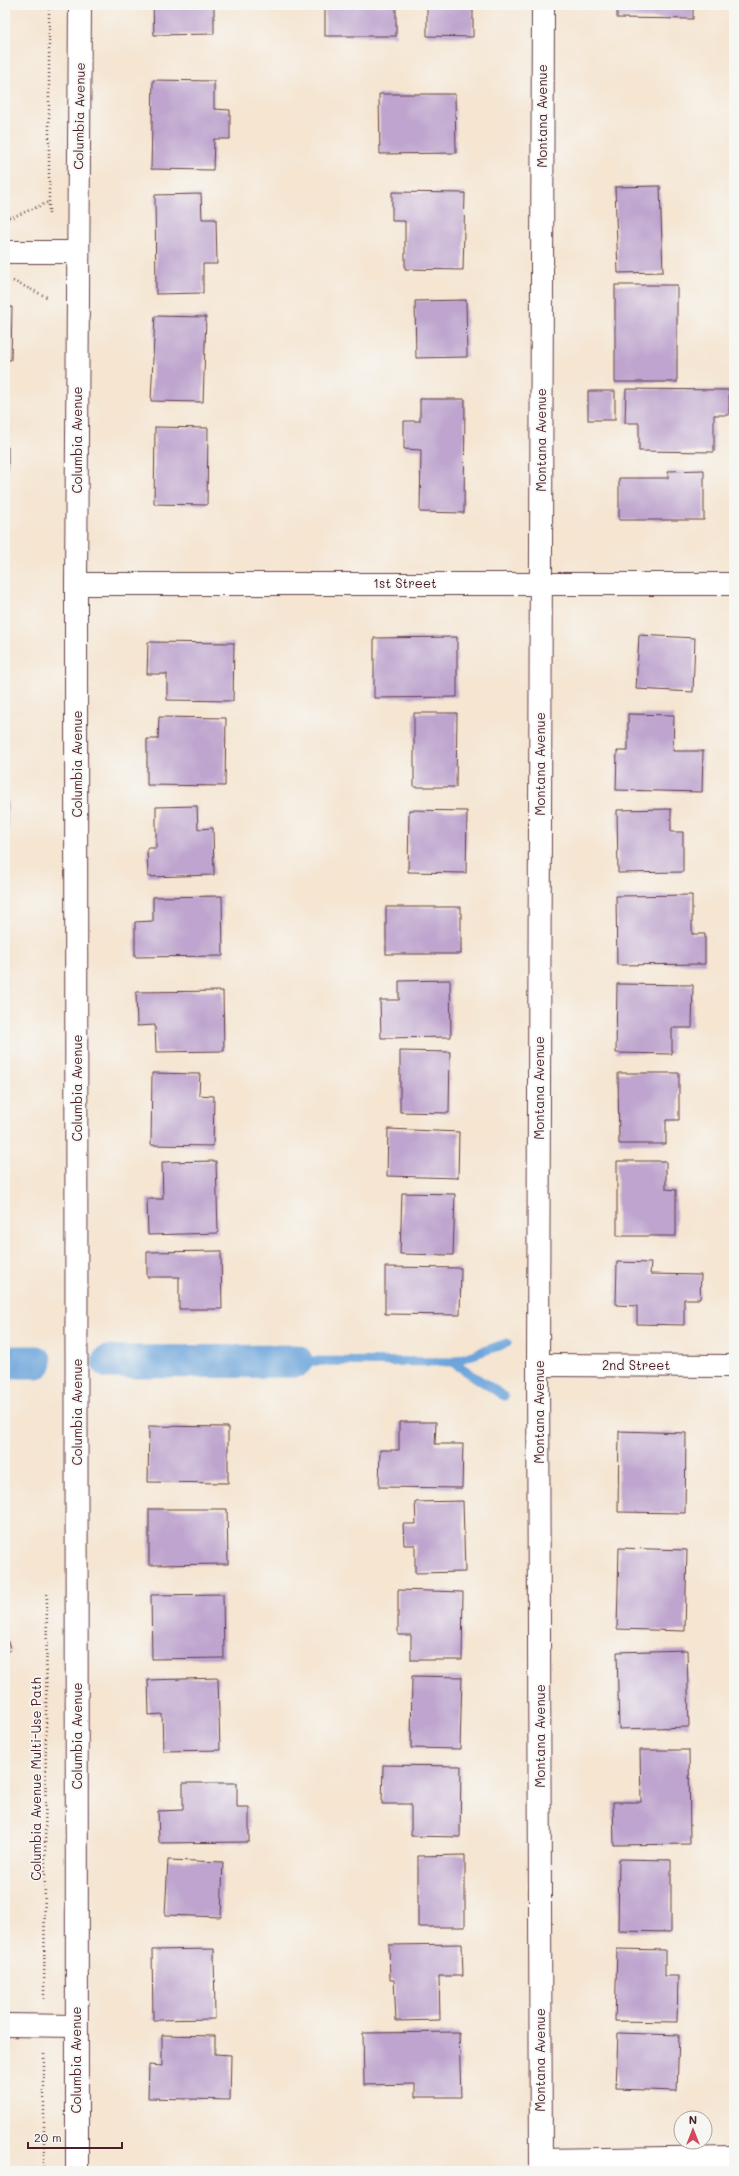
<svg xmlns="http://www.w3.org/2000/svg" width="739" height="2176" font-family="Mali,sans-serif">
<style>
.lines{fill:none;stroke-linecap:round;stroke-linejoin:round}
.stream{stroke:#6ca4db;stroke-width:9}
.canal{stroke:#6ca4db;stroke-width:33}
.building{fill:#bea4ce}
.minor-casing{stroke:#643d44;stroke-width:24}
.path{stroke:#643d44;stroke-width:2.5;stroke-dasharray:1 3;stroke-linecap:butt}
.minor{stroke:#fff;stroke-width:22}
.labels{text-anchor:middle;stroke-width:3.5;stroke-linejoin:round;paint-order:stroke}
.street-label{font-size:13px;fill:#4a1f2b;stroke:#f6f6f2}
</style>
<rect width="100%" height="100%" fill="#f6f6f2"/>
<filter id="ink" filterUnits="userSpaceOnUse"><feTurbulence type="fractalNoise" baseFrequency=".025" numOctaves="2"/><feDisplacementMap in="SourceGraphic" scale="8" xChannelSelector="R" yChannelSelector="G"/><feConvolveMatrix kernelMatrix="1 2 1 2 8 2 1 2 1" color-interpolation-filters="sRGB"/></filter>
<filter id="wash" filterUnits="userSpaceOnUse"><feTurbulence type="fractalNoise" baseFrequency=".012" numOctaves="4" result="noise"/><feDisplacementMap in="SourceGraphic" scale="16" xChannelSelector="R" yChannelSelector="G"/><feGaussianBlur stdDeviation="0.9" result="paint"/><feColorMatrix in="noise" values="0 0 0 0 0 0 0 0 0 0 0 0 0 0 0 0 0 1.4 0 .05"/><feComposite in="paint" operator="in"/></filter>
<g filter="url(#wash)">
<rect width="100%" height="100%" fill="#f5e5d1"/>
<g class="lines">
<g class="stream">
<polyline points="296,1361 452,1362 507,1343"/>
<polyline points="452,1362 504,1396"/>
</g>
<g class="canal">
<polyline points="5,1362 36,1362"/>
<polyline points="108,1362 296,1361"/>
</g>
</g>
<g id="blocks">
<g class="building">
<polygon points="153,5 214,5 214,34 154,35"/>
<rect x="325" y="5" width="71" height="31"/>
<polygon points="427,5 473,5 473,37 427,36"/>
<polygon points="617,5 693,5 693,19 617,18"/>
<polygon points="153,80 214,81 214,109 230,110 230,139 214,139 213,170 151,169"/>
<polygon points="379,94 455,94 456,153 380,154"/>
<polygon points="660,186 663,272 618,273 615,187"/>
<polygon points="392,192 465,193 463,270 405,269 405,221 392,221"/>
<polygon points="201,194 202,219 216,219 217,264 203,264 203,293 156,294 155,195"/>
<rect x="615" y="285" width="62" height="97"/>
<polygon points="466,300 467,357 416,358 415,301"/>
<polygon points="5,307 12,307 11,360 5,360"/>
<polygon points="155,316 206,317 203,402 151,401"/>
<polygon points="626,389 729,390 729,415 714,415 714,452 639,451 639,423 625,423"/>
<rect x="588" y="391" width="27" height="29"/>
<polygon points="420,399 465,399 464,513 420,512 421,450 404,449 404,421 420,421"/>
<polygon points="155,427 208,428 207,505 154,504"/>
<polygon points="5,446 8,447 8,469 5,469"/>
<polygon points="704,470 704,520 619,520 619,478 668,478 668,471"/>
<polygon points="639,635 695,638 693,692 636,689"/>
<polygon points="457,637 457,697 374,698 374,638"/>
<polygon points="148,642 234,643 233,701 167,700 167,674 147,674"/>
<polygon points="414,713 457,713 456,787 414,787"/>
<polygon points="628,714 674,715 673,751 703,751 702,792 616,790 617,751 628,751"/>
<polygon points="159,717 226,718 225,786 147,785 147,739 158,739"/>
<polygon points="5,802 8,802 7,861 5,861"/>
<polygon points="197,806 198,829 213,828 214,875 148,877 147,848 156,848 156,807"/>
<polygon points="671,809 671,832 683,832 683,872 618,873 617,810"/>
<polygon points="409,810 467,811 466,873 408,872"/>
<polygon points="692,895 692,934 705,934 705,964 617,965 616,896"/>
<polygon points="222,896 223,956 135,957 135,922 153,921 153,897"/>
<rect x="386" y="907" width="75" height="47"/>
<polygon points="5,958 6,958 7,1003 5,1003"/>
<polygon points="450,980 451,1037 381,1038 380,1000 399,1000 399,981"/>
<polygon points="617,984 693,985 692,1028 672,1028 672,1054 616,1053"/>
<polygon points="223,991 224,1051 156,1052 155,1025 137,1026 136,992"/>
<polygon points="5,1016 6,1016 7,1075 5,1075"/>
<polygon points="400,1051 450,1052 449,1113 400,1112"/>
<polygon points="152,1073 200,1074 199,1095 214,1096 213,1146 151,1145"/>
<polygon points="618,1073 679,1073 679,1120 666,1120 666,1144 619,1144"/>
<polygon points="388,1129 459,1132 458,1178 387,1176"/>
<polygon points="216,1161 218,1233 148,1235 147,1199 163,1199 162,1162"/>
<polygon points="617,1161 666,1161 666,1189 676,1190 676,1236 617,1236"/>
<polygon points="402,1193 455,1194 453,1255 400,1254"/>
<polygon points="221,1251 222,1309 179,1309 179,1277 147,1277 147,1252"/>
<polygon points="617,1262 651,1263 650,1274 701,1275 700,1299 684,1299 684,1325 637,1324 637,1306 616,1305"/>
<polygon points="385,1267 461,1268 460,1315 385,1314"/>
<polygon points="399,1422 436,1422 435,1444 463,1444 462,1488 379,1487 380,1450 399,1450"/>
<polygon points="149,1426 228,1427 228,1483 148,1482"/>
<polygon points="619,1431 686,1433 685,1513 618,1512"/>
<polygon points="463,1501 465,1572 415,1573 415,1545 404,1545 403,1524 416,1524 415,1502"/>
<polygon points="149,1509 227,1509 228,1564 149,1565"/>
<polygon points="619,1548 687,1550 685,1631 617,1629"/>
<polygon points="398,1590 463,1592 462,1660 411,1660 411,1635 398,1635"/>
<polygon points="223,1594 224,1658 152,1659 151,1595"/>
<polygon points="5,1634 11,1650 5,1652"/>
<polygon points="687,1650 689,1727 619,1729 617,1652"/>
<polygon points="412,1676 462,1677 460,1749 411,1748"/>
<polygon points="218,1678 220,1750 163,1751 162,1714 149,1715 148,1680"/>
<polygon points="640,1750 689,1750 690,1844 614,1845 613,1802 641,1802"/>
<polygon points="383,1765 461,1766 460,1837 411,1836 411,1804 382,1804"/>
<polygon points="183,1783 237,1783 237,1807 249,1807 249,1842 159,1843 158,1811 183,1810"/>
<polygon points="465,1855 465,1927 418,1927 418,1856"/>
<polygon points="619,1859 671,1860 671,1932 618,1931"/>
<polygon points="168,1860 223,1862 221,1917 165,1915"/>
<polygon points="462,1944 463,1976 439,1976 440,2020 396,2021 394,1980 390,1980 389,1945"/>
<polygon points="214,1949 215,2019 153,2020 152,1950"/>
<polygon points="617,1949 665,1950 665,1976 678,1976 677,2022 615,2021"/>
<polygon points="459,2032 461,2097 415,2097 415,2084 364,2085 363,2033"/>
<polygon points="618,2033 679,2035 677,2091 616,2089"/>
<polygon points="162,2035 215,2036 215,2054 231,2055 230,2100 148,2098 149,2065 162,2066"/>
</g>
</g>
</g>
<g filter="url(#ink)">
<use href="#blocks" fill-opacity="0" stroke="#643d44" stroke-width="1"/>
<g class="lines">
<defs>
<g id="minor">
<polyline points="5,252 77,252"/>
<polyline points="76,584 734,584"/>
<polyline points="538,1365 734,1366"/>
<polyline points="5,2025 76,2026"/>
<polyline points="541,2160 734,2157"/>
<polyline points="77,2171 76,584 80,5"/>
<polyline points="541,2171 538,1365 543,5"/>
</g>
</defs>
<use href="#minor" class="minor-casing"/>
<g class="path">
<polyline points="49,5 49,217"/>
<polyline points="5,217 13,217 49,202"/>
<polyline points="13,281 49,298"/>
<polyline points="44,1999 47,1592"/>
<polyline points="44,2171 44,2054"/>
</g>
<use href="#minor" class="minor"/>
</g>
</g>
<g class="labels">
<g class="street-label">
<text transform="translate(79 116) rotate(-89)" y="5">Columbia Avenue</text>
<text transform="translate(542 116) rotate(-90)" y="5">Montana Avenue</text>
<text transform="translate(77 440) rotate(-90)" y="5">Columbia Avenue</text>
<text transform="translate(541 440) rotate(-90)" y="5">Montana Avenue</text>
<text x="405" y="588">1st Street</text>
<text transform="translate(77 764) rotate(-90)" y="5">Columbia Avenue</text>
<text transform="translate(540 764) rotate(-90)" y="5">Montana Avenue</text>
<text transform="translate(77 1088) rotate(-90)" y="5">Columbia Avenue</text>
<text transform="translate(539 1088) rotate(-90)" y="5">Montana Avenue</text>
<text x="636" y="1370">2nd Street</text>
<text transform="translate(77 1412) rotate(-90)" y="5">Columbia Avenue</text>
<text transform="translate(539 1412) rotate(-90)" y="5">Montana Avenue</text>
<text transform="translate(77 1736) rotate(-90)" y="5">Columbia Avenue</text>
<text transform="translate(540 1736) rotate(-90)" y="5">Montana Avenue</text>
<text transform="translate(36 1779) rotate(-90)" y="5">Columbia Avenue Multi-Use Path</text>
<text transform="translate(76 2060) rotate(-90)" y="5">Columbia Avenue</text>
<text transform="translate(540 2060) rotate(-90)" y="5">Montana Avenue</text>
</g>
</g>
<rect width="739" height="2176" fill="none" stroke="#f6f6f2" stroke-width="20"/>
<g transform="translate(693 2130)"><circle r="19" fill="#f6f6f2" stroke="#b1a0a2"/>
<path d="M0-3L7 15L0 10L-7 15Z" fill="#d1495b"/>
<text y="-6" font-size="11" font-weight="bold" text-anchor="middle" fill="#4a1f2b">N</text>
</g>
<path d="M28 2142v6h94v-6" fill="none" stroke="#4a1f2b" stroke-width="2"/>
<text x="34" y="2142" font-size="12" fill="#4a1f2b" stroke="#f6f6f2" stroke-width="3" paint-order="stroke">20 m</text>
</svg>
